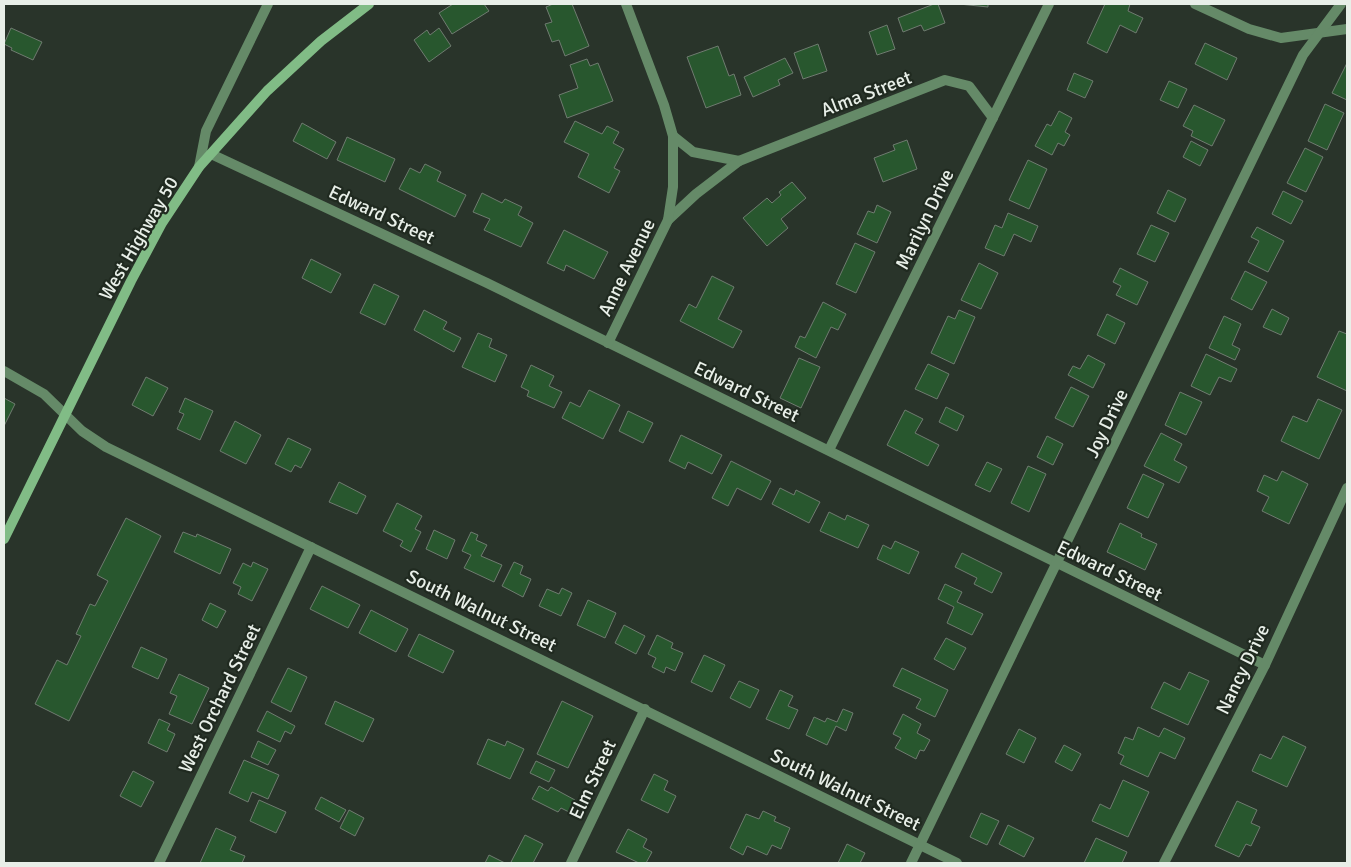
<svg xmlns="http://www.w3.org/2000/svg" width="1351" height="867" font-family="Signika,sans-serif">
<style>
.building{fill:#28572e;stroke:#6f7b70}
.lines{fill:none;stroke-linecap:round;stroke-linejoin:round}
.minor{stroke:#658a68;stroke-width:10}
.secondary{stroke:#81bc86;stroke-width:10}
.labels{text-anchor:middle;stroke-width:4.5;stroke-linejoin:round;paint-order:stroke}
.street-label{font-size:19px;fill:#e8efe8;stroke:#202a20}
</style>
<rect width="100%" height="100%" fill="#29342a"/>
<g class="building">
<polygon points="453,4 484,4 489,11 452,34 439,13"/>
<polygon points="553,4 572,4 589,46 565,56 559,40 552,42 545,24 552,22 546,7"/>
<polygon points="934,4 938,4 945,23 924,31 921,25 903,32 898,18"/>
<polygon points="959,4 988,4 988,7"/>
<polygon points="1105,4 1130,4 1128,11 1143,18 1136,33 1120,25 1107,53 1087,43"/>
<polygon points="887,25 895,49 877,55 869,32"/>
<polygon points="11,28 42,42 33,60 11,50 12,48 4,44"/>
<polygon points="439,28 451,46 429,62 414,40 427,30 430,35"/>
<polygon points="1205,43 1237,58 1227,80 1195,64"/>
<polygon points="818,44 827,71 803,79 794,53"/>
<polygon points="718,46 729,76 734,74 741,95 706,108 687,57"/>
<polygon points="785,58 793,73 778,80 780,85 753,97 744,77"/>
<polygon points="587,59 590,66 598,63 613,101 567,118 559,95 578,88 570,65"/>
<polygon points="1347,63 1347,100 1332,93"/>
<polygon points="1074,73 1093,81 1085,98 1067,90"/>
<polygon points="1169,81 1187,89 1178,108 1160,100"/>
<polygon points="1325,104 1344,113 1327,150 1308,141"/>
<polygon points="1194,105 1225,120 1212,146 1191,136 1193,131 1183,126"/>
<polygon points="1059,111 1072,118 1065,132 1070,135 1064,146 1058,143 1052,155 1035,146 1047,124 1051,126"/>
<polygon points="575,121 602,134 607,126 619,132 613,143 624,149 614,168 620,171 609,193 578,177 589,154 564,142"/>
<polygon points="302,123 336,142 327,159 293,141"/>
<polygon points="347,137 395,159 385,182 337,160"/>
<polygon points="907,140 917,169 883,182 874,158 895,150 893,145"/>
<polygon points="1191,141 1208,150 1200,166 1183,157"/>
<polygon points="1305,148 1323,157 1306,192 1287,183"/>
<polygon points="1028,160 1047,169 1029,209 1009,200"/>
<polygon points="425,164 441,172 437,181 466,195 455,217 399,189 410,168 420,173"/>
<polygon points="792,182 806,198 781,219 788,228 767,246 743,218 767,198 772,203 781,195 779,192"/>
<polygon points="1168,190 1186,199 1175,222 1157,213"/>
<polygon points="1283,191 1303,201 1291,224 1272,214"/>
<polygon points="482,193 502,203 505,199 522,207 518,215 533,223 521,247 484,230 490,219 473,212"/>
<polygon points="877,205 891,212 877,243 857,234 868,211 874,213"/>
<polygon points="1008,213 1038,226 1031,242 1014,234 1004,256 985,248 995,225 1002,228"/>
<polygon points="1151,225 1169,233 1155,262 1137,254"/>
<polygon points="1257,227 1284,241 1268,272 1248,262 1259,241 1251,237"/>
<polygon points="564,230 608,252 594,279 566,265 564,271 547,263"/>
<polygon points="855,243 875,252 856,293 836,284"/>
<polygon points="311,259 341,274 331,293 302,278"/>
<polygon points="979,263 998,273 981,309 961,300"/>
<polygon points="1120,268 1148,282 1137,305 1116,295 1121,286 1113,282"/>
<polygon points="1245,271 1267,282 1252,310 1231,299"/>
<polygon points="712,276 734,287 718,319 742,331 733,348 680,321 689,304 696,308"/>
<polygon points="374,284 399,296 385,325 360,313"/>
<polygon points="823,302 846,314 838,330 831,327 816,358 795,347 800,336 805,338"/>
<polygon points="1272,309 1289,318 1281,335 1263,327"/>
<polygon points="424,310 447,322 443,329 461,338 454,352 414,330"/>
<polygon points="959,310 975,317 954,364 931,353 948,316 955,319"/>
<polygon points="1107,314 1125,323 1115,344 1097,335"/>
<polygon points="1224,316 1241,324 1232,345 1240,349 1235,360 1209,348"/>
<polygon points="1339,331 1347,334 1347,391 1317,377"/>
<polygon points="478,333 492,339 489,347 507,355 495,382 462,367"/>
<polygon points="1206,354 1237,369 1231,382 1219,377 1210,395 1191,386"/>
<polygon points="1088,355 1105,364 1093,388 1068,375 1073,366 1080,369"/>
<polygon points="799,358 820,367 801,408 780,398"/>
<polygon points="928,364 949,374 937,399 915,389"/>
<polygon points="531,365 554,376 549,386 562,392 554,408 527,396 529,391 521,387"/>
<polygon points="146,377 168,388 153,416 132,405"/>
<polygon points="1071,387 1089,396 1073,427 1055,418"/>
<polygon points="589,390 620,405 603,439 562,418 570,402 580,407"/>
<polygon points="1180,392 1202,402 1186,435 1165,425"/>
<polygon points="4,398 15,404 4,426"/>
<polygon points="185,398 213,411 200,440 177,429 184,414 179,412"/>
<polygon points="1318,399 1342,410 1319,459 1281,441 1293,416 1307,422"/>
<polygon points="946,407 964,416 957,431 939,422"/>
<polygon points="905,410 923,419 915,433 939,445 928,466 887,445"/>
<polygon points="628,411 653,423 643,443 619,431"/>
<polygon points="235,421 261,435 246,464 220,451"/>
<polygon points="1161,433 1182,444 1174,460 1187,467 1179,483 1144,466"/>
<polygon points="681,435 722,455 712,474 688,462 685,469 669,461"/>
<polygon points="1047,436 1063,444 1053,465 1037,457"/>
<polygon points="288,438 311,449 301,468 295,465 291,472 275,464"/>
<polygon points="731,461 771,481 761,500 737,488 728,506 712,498"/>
<polygon points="987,462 1002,469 990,492 975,485"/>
<polygon points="1028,466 1046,474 1029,512 1011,503"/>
<polygon points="1282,471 1308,484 1289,524 1262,511 1269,497 1257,491 1264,475 1277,481"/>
<polygon points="1143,474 1164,484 1148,518 1127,508"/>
<polygon points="339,482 366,496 357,514 329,502"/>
<polygon points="780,488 794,495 796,490 820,502 809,523 772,504"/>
<polygon points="397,503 422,516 415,529 421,532 411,552 400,546 403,541 383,531"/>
<polygon points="829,512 845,520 847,515 869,525 858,548 820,531"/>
<polygon points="126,518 161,536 69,721 35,704 57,660 67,665 81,636 76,634 90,604 95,606 108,581 97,575"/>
<polygon points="1120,523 1142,534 1141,537 1157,544 1145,570 1107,552"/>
<polygon points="434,530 455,540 447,559 426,549"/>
<polygon points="183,532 196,537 197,534 231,549 220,574 174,552"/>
<polygon points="471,532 478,535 476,540 487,545 481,556 502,565 494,582 464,568 471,555 462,551"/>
<polygon points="895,541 919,552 909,574 877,559 883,545 891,549"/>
<polygon points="962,553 1002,573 992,593 974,584 977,578 955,567"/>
<polygon points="253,562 268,569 252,601 238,594 241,587 233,583 243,563 251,567"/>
<polygon points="514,562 523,566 520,574 531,579 523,597 502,586"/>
<polygon points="945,584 962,592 957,602 983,614 972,635 947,623 954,607 938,599"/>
<polygon points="322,586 360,605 348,628 310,609"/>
<polygon points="562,588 572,593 561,616 539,606 547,589 559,594"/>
<polygon points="588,600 616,613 605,638 577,625"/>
<polygon points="210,603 226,611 217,628 202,620"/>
<polygon points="371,610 408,629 396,652 359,633"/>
<polygon points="624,625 645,636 636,654 615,643"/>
<polygon points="419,634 454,651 443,673 408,656"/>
<polygon points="657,635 673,643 671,648 683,653 675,671 666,667 664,673 652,667 656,658 648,654"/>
<polygon points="946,638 966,648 954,670 934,659"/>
<polygon points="141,647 167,659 158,679 132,667"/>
<polygon points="704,655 725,665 712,692 691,682"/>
<polygon points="288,668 307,677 291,712 271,702"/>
<polygon points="902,668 948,690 935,717 916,708 921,699 893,686"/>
<polygon points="1189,672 1209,681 1188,725 1151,708 1164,682 1180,690"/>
<polygon points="179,674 209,688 192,724 169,714 177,696 170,693"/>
<polygon points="739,681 759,690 750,708 730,698"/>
<polygon points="780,690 793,696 788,706 798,710 789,729 766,719"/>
<polygon points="335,701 374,719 363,742 325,724"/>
<polygon points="562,701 593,716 568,768 537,754"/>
<polygon points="843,709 853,713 846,731 836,726 827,745 806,735 814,717 825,722 827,718 837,722"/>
<polygon points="267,711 295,726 291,734 285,731 280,742 257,731"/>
<polygon points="903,714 921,724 917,733 930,740 924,751 920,750 916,759 895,748 901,738 893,734"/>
<polygon points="159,719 170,724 167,730 175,734 167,752 148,743"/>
<polygon points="1138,727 1159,737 1164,728 1185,738 1175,759 1160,752 1148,777 1120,764 1124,756 1118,753 1125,737 1133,740"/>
<polygon points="1019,729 1036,738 1024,763 1006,754"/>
<polygon points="1283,736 1306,747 1287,787 1252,771 1260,754 1271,759"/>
<polygon points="488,739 505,746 507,741 524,749 510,779 477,764"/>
<polygon points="258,741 276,750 268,765 251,757"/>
<polygon points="1064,745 1081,754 1072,771 1055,762"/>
<polygon points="244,760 279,775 268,799 252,792 248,802 229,793"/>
<polygon points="536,761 555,770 549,782 530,773"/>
<polygon points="133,771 154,782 141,807 120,796"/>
<polygon points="654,774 668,781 664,790 676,796 668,813 641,800"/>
<polygon points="1123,780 1149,792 1128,837 1092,821 1100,804 1110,809"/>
<polygon points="539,786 548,791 551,787 575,800 569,812 561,808 558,812 532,799"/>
<polygon points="321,797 346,810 339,822 315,809"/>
<polygon points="259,800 286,812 276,833 250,821"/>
<polygon points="1237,801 1257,810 1251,823 1260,827 1251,846 1246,844 1239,857 1215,846"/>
<polygon points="349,810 364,818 355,836 340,828"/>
<polygon points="763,811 776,817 774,821 790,828 781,849 772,845 767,855 747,846 743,855 730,848 746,814 759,819"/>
<polygon points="981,813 999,821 987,845 970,837"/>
<polygon points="1008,825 1034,838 1024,857 999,844"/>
<polygon points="216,828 236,837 230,850 245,856 242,863 200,863"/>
<polygon points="628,829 647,839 643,847 652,852 646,863 639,863 616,852"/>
<polygon points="525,835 543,844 533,863 514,863 511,862"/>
<polygon points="1096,838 1127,852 1122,863 1084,863"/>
<polygon points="847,844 865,853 860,863 838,863"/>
<polygon points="489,855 505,863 485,863"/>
</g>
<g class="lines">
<g class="minor">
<polyline points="1195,4 1249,29 1281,38 1347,29"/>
<polyline points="673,136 693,152 739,161"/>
<polyline points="211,154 487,283 1265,665"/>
<polyline points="199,167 206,131 268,4"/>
<polyline points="668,220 696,194 739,161 945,80 969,86 993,118"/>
<polyline points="608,343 668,220 673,187 673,136 664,105 626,4"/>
<polyline points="4,371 44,394 82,431 106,447 957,863"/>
<polyline points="829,450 1049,4"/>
<polyline points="159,863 311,547"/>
<polyline points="571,863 645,709"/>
<polyline points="911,863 1303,55 1341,4"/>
<polyline points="1164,863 1265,665 1347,488"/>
</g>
<polyline class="secondary" points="4,539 131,281 162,223 199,167 267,91 321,41 369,4"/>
</g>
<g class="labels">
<g class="street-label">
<text transform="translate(866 93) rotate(-21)" y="7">Alma Street</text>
<text transform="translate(382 214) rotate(25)" y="7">Edward Street</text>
<text transform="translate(924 219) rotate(-64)" y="7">Marilyn Drive</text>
<text transform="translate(138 238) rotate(-60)" y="7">West Highway 50</text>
<text transform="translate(626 267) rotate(-64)" y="7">Anne Avenue</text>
<text transform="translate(747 391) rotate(26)" y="7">Edward Street</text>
<text transform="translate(1106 423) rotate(-64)" y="7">Joy Drive</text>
<text transform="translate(1110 570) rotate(26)" y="7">Edward Street</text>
<text transform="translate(482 610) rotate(26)" y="7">South Walnut Street</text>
<text transform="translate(1242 669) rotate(-64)" y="7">Nancy Drive</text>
<text transform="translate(219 698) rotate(-64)" y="7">West Orchard Street</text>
<text transform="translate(592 779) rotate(-65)" y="7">Elm Street</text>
<text transform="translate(846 789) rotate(26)" y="7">South Walnut Street</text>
</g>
</g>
<rect width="1351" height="867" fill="none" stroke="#e8efe8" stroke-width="10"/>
</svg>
